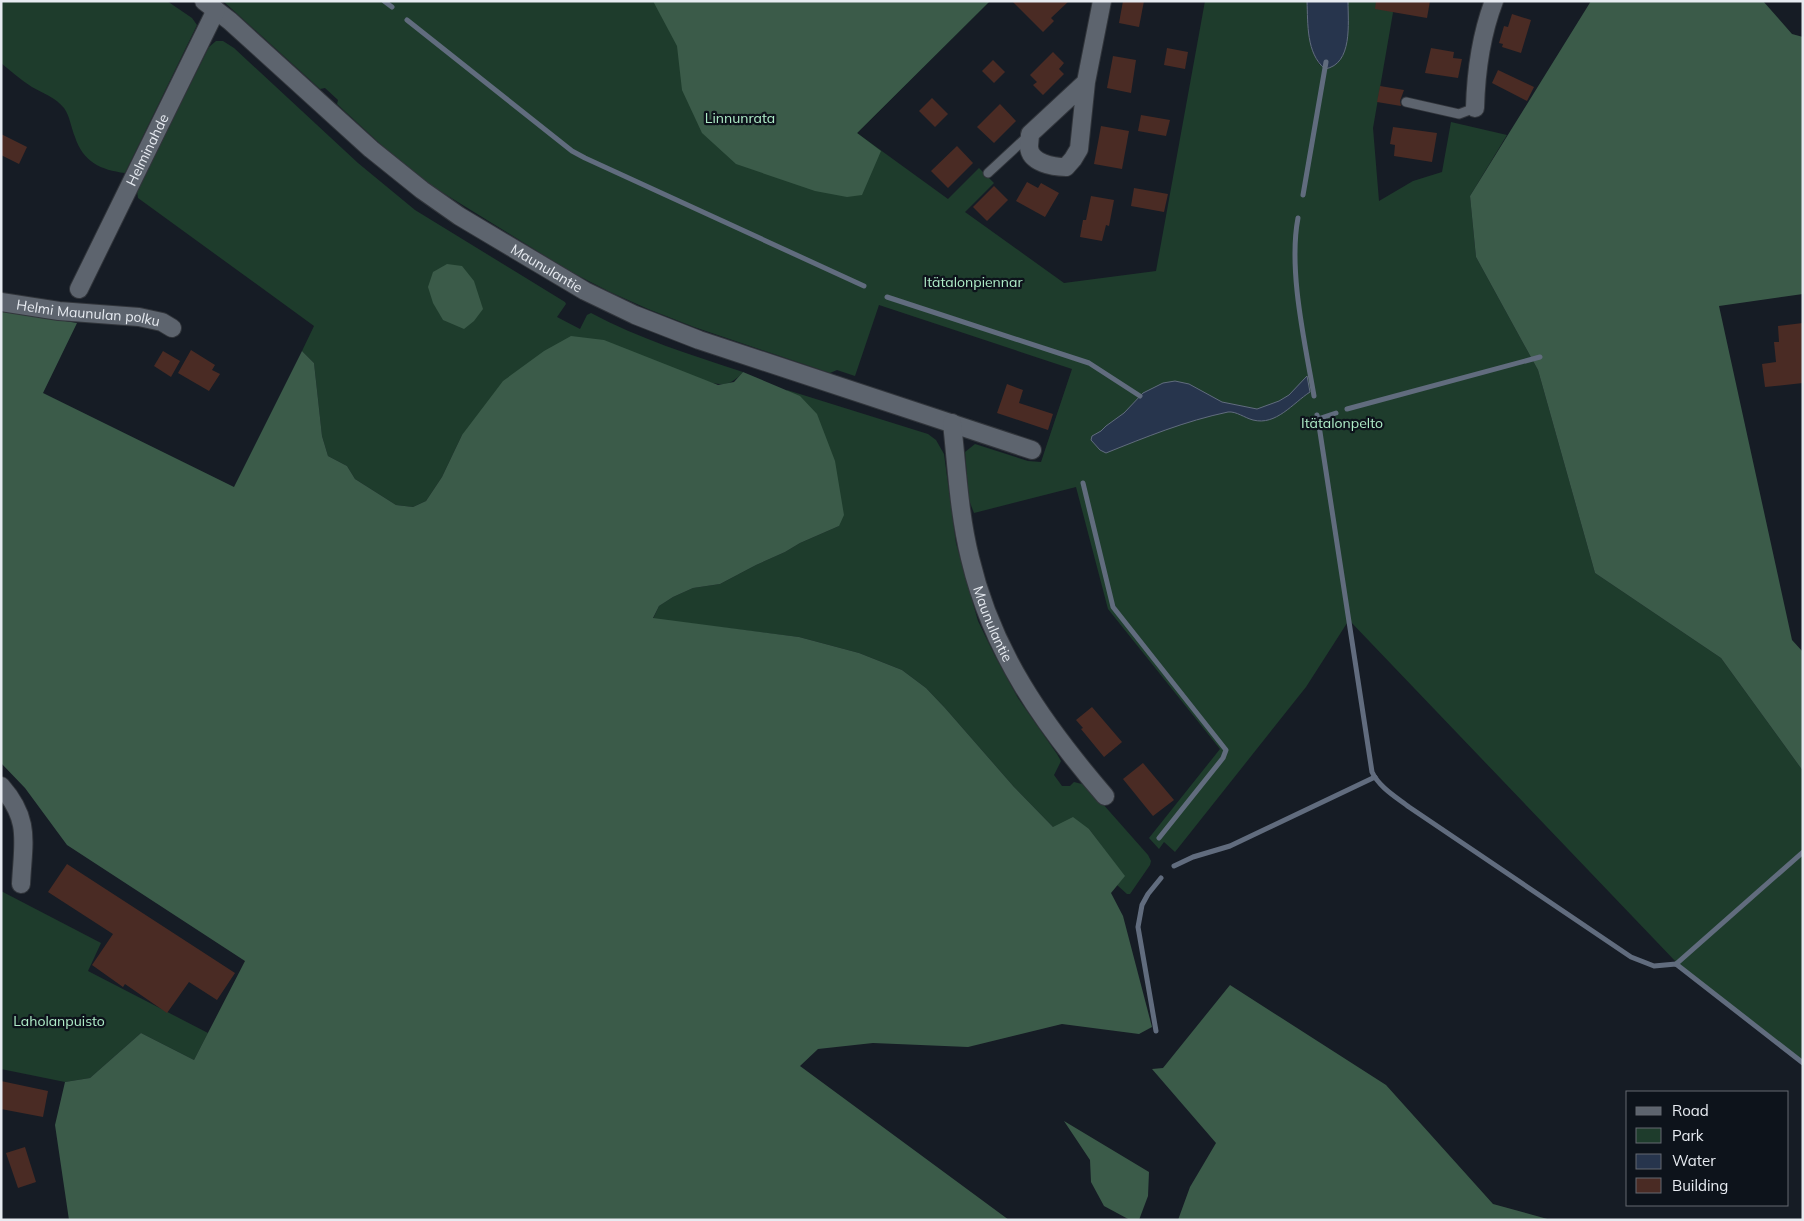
<svg xmlns="http://www.w3.org/2000/svg" width="1804" height="1221" font-family="Mulish,sans-serif">
<style>
.green{fill:#1e3c2c}
.forest{fill:#3b5b49}
.water{fill:#27354d;stroke:#616c7e}
.lines{fill:none;stroke-linecap:round;stroke-linejoin:round}
.stream{stroke:#616c7e;stroke-width:5}
.building{fill:#4a2b24}
.service-casing{stroke:#31353b;stroke-width:11}
.minor-casing{stroke:#31353b;stroke-width:20}
.service{stroke:#5d646e;stroke-width:9}
.minor{stroke:#5d646e;stroke-width:18}
.labels{text-anchor:middle;stroke-width:4.5;stroke-linejoin:round;paint-order:stroke}
.park-label{font-size:14px;fill:#afecc8;stroke:#0d131b}
.street-label{font-size:14px;fill:#e7ebf1;stroke:#0d131b}
</style>
<rect width="100%" height="100%" fill="#161c25"/>
<g class="green">
<path d="M 1,1 L 167,1 L 192,18 L 197,25 L 125,173 C 101,170 83,162 75,137 C 71,128 70,116 64,108 C 56,98 43,93 32,87 C 21,80 11,71 1,63 Z"/>
<path d="M 223,1 L 990,1 L 857,133 L 948,199 L 979,168 L 994,183 L 965,212 L 1064,283 L 1156,271 L 1205,1 L 1307,1 C 1308,23 1307,46 1320,65 L 1348,26 L 1348,1 L 1395,1 L 1373,128 L 1379,201 L 1413,181 L 1442,172 L 1451,122 L 1507,135 L 1470,196 L 1476,257 L 1538,370 L 1595,573 L 1721,658 L 1803,771 L 1803,1064 L 1677,963 L 1349,620 L 1306,687 L 1175,852 L 1164,842 L 1159,849 L 1149,838 L 1220,749 L 1108,609 L 1076,487 L 974,513 L 969,500 L 965,452 L 975,444 L 1028,461 L 1041,462 L 1072,369 L 879,305 L 855,376 L 837,370 L 830,373 L 694,327 L 648,309 L 610,292 L 571,272 L 427,183 L 403,165 L 337,104 L 338,100 L 325,88 L 320,89 Z"/>
<path d="M 216,41 L 223,41 L 234,48 L 358,163 L 415,210 L 565,302 L 566,304 L 557,317 L 580,329 L 587,315 L 591,313 C 639,339 692,355 743,372 C 728,389 719,385 699,379 L 462,435 L 442,477 L 426,501 L 413,507 L 396,505 L 355,479 L 347,466 L 328,456 L 322,436 L 314,363 L 302,351 L 314,326 L 138,198 L 137,191 L 209,47 Z"/>
<polygon points="787,390 928,434 936,440 944,454 956,543 978,621 995,656 1018,698 1057,754 1061,761 1054,775 1062,786 1070,786 1074,782 1082,784 1102,803 1148,855 1151,861 1150,865 1130,894 1127,894 1117,885 1124,876 1089,829 1053,827 1014,787 945,708 926,688 902,670 859,653 799,637 653,619 659,606 673,597 693,588 720,584 756,565 785,552 800,543 839,526"/>
<polygon points="1,891 101,943 88,971 208,1033 194,1060 141,1033 90,1078 65,1082 1,1069"/>
</g>
<g class="forest">
<polygon points="653,1 990,1 857,133 881,151 862,195 847,197 815,191 736,164 702,133 682,90 677,46"/>
<polygon points="1591,1 1763,1 1792,34 1803,37 1803,294 1719,306 1792,640 1803,652 1803,771 1721,658 1595,573 1538,370 1476,257 1470,196"/>
<polygon points="447,264 462,266 474,281 483,309 474,321 464,329 443,320 433,303 428,287 433,272"/>
<polygon points="1,310 77,323 43,393 234,487 302,351 314,363 322,436 328,456 347,466 355,479 396,505 413,507 426,501 442,477 462,435 503,381 544,351 571,336 604,340 718,385 734,382 743,372 800,396 817,414 835,461 844,515 839,526 800,543 785,552 756,565 720,584 693,588 673,597 659,606 653,618 799,637 859,653 902,670 926,688 945,708 1014,787 1053,827 1073,817 1089,829 1125,876 1111,893 1123,916 1152,1027 1139,1034 1062,1024 968,1047 873,1043 818,1049 800,1066 1009,1220 69,1220 55,1125 65,1082 90,1078 141,1033 194,1060 245,961 67,845 25,788 1,763"/>
<polygon points="1230,985 1386,1085 1493,1204 1551,1220 1178,1220 1190,1187 1216,1143 1152,1069 1163,1068"/>
<polygon points="1064,1121 1149,1172 1148,1196 1139,1220 1130,1220 1104,1206 1091,1182 1090,1160"/>
</g>
<g class="water">
<path d="M 1307,1 L 1348,1 C 1348,23 1353,64 1325,69 C 1306,53 1308,24 1307,1 Z"/>
<path d="M 1307,376 L 1310,392 C 1293,403 1276,426 1253,420 C 1245,418 1236,411 1228,412 C 1185,421 1146,437 1106,453 L 1100,450 L 1091,440 L 1092,436 L 1101,431 L 1106,426 L 1124,413 L 1143,393 L 1163,383 L 1175,381 L 1189,384 L 1222,402 L 1257,409 L 1279,401 L 1289,395 Z"/>
</g>
<g class="lines">
<g class="stream">
<polyline points="384,1 392,7"/>
<polyline points="407,20 572,151 585,158 864,286"/>
<polyline points="1303,195 1326,62"/>
<path d="M 1298,218 C 1288,270 1305,343 1314,396"/>
<polyline points="887,297 1089,363 1140,396"/>
<polyline points="1347,409 1540,357"/>
<polyline points="1317,415 1318,419 1336,413"/>
<path d="M 1318,419 L 1372,772 C 1379,787 1396,797 1409,807 L 1631,957 L 1654,966 L 1676,964 L 1803,1063"/>
<polyline points="1083,483 1113,607 1226,750 1223,758 1159,838"/>
<polyline points="1174,866 1193,857 1230,846 1375,777"/>
<polyline points="1676,964 1803,852"/>
<polyline points="1156,1031 1138,927 1142,905 1148,894 1161,878"/>
</g>
</g>
<g class="building">
<polygon points="1012,1 1069,1 1051,18 1054,21 1043,32"/>
<polygon points="1123,1 1144,1 1139,27 1119,23"/>
<polygon points="1376,1 1430,1 1427,18 1375,9"/>
<polygon points="1512,14 1531,20 1521,53 1502,47 1503,44 1499,43 1504,26 1508,27"/>
<polygon points="1167,48 1188,52 1185,69 1164,65"/>
<polygon points="1431,48 1454,52 1453,58 1462,59 1458,78 1425,73"/>
<polygon points="1053,52 1064,63 1059,69 1064,74 1043,95 1033,85 1037,82 1030,75"/>
<polygon points="1113,56 1136,60 1131,93 1107,88"/>
<polygon points="993,60 1005,72 994,83 982,71"/>
<polygon points="1498,70 1534,87 1527,101 1492,83"/>
<polygon points="1380,86 1404,90 1400,101 1401,106 1377,102"/>
<polygon points="932,98 948,114 935,127 919,111"/>
<polygon points="1000,104 1016,121 994,143 977,127"/>
<polygon points="1141,115 1170,120 1166,136 1138,131"/>
<polygon points="1101,126 1129,131 1122,169 1094,164"/>
<polygon points="1393,127 1437,133 1432,162 1394,156 1395,145 1390,144"/>
<polygon points="1,134 27,147 19,164 1,155"/>
<polygon points="957,146 973,163 948,188 931,171"/>
<polygon points="1027,182 1038,188 1041,183 1059,193 1045,217 1016,201"/>
<polygon points="994,186 1008,200 987,221 973,207"/>
<polygon points="1134,188 1168,194 1164,212 1131,206"/>
<polygon points="1091,196 1114,200 1109,226 1106,225 1102,241 1080,237 1083,220 1086,220"/>
<polygon points="1803,323 1803,383 1765,387 1762,364 1776,362 1774,342 1779,342 1778,326"/>
<polygon points="191,350 215,365 212,370 220,374 209,391 178,373"/>
<polygon points="163,351 180,361 171,377 154,366"/>
<polygon points="1007,384 1023,390 1019,403 1053,414 1048,430 997,413"/>
<polygon points="1092,707 1122,742 1104,757 1081,729 1083,728 1076,720"/>
<polygon points="1143,763 1174,800 1153,816 1123,779"/>
<polygon points="67,864 235,973 217,1000 189,982 167,1013 125,984 123,987 92,965 113,934 48,892"/>
<polygon points="1,1081 48,1091 43,1117 1,1109"/>
<polygon points="25,1147 36,1182 18,1188 6,1153"/>
</g>
<g class="lines">
<defs>
<g id="service">
<polyline points="1406,102 1459,114 1475,108"/>
<polyline points="988,173 1028,136"/>
</g>
<g id="minor">
<path id="s1" d="M 204,1 L 230,21 L 371,149 L 422,190 L 459,216 L 585,291 L 635,315 L 699,340 L 1032,450"/>
<path d="M 1086,82 L 1030,134 C 1030,138 1029,143 1029,147 C 1030,163 1053,167 1066,167 L 1073,159 L 1079,149 L 1086,82 L 1102,1"/>
<path d="M 1475,108 C 1476,71 1481,35 1494,1"/>
<path id="s2" d="M 79,289 L 216,10"/>
<path id="s3" d="M 1,302 L 59,311 L 139,317 L 162,322 L 172,328"/>
<path id="s4" d="M 952,423 C 957,468 959,514 970,558 C 992,652 1043,724 1105,796"/>
<path d="M 1,786 C 31,820 23,842 21,884"/>
</g>
</defs>
<use href="#service" class="service-casing"/>
<use href="#minor" class="minor-casing"/>
<use href="#service" class="service"/>
<use href="#minor" class="minor"/>
</g>
<g class="labels">
<g class="park-label">
<text x="740" y="123">Linnunrata</text>
<text x="973" y="287">Itätalonpiennar</text>
<text x="1342" y="428">Itätalonpelto</text>
<text x="59" y="1026">Laholanpuisto</text>
</g>
<g class="street-label">
<text dy="5" stroke="none"><textPath href="#s2" startOffset="155">Helminahde</textPath></text>
<text dy="5" stroke="none"><textPath href="#s1" startOffset="436">Maunulantie</textPath></text>
<text dy="5" stroke="none"><textPath href="#s3" startOffset="88">Helmi Maunulan polku</textPath></text>
<text dy="5" stroke="none"><textPath href="#s4" startOffset="206">Maunulantie</textPath></text>
</g>
</g>
<rect width="1804" height="1221" fill="none" stroke="#e7ebf1" stroke-width="5"/>
<rect x="1626" y="1091" width="162" height="115" fill="#0d131b" stroke="#646971"/>
<rect x="1636" y="1107" width="25" height="8" fill="#5d646e" stroke="#646971"/>
<text x="1672" y="1116" font-size="15" fill="#e7ebf1">Road</text>
<rect x="1636" y="1128" width="25" height="15" fill="#1e3c2c" stroke="#646971"/>
<text x="1672" y="1141" font-size="15" fill="#e7ebf1">Park</text>
<rect x="1636" y="1154" width="25" height="15" fill="#27354d" stroke="#646971"/>
<text x="1672" y="1166" font-size="15" fill="#e7ebf1">Water</text>
<rect x="1636" y="1178" width="25" height="15" fill="#4a2b24" stroke="#646971"/>
<text x="1672" y="1191" font-size="15" fill="#e7ebf1">Building</text>
</svg>
